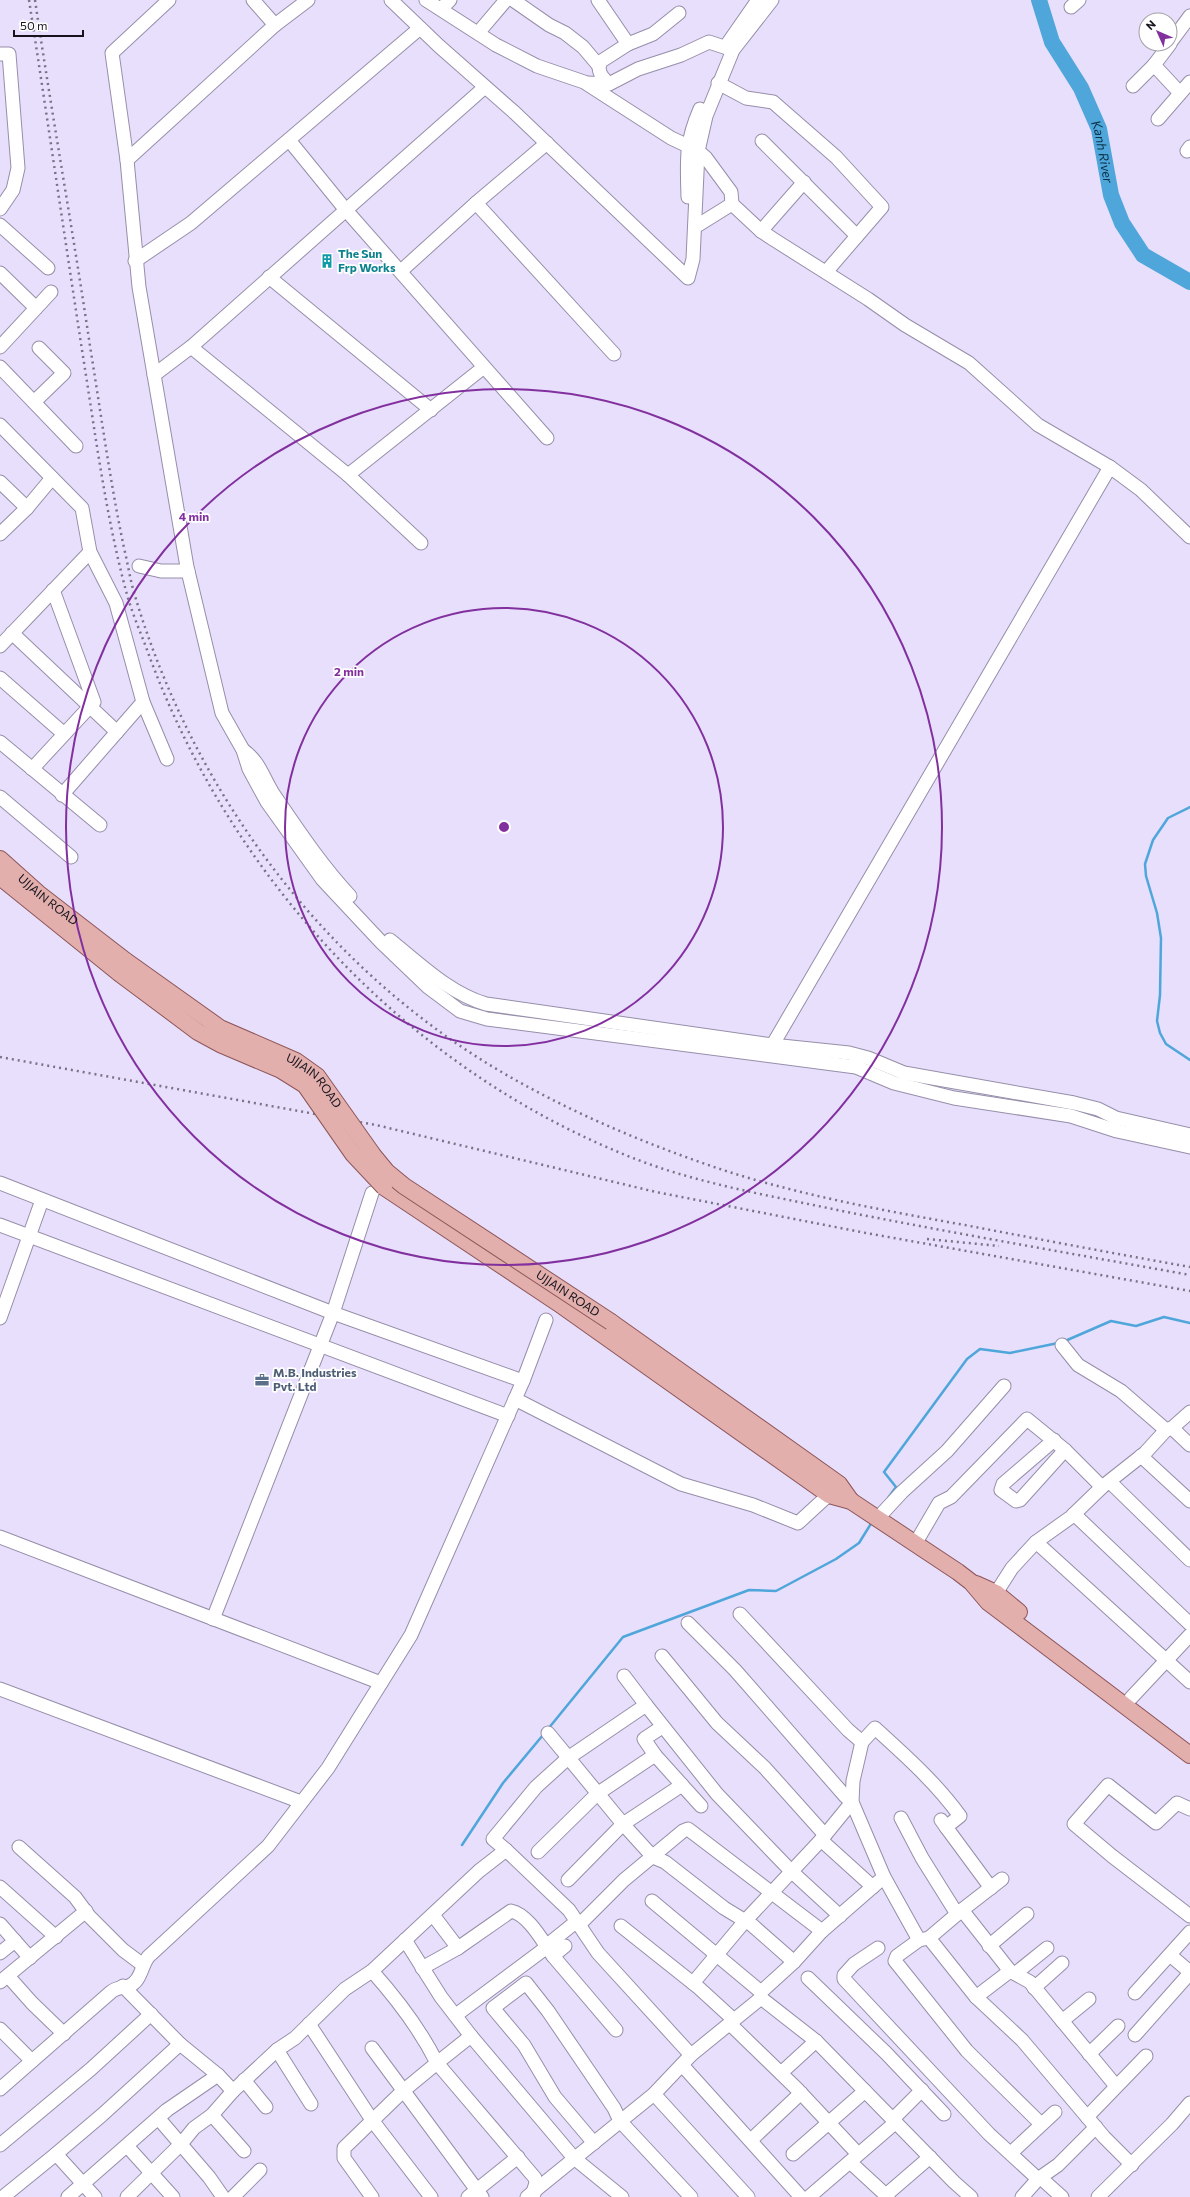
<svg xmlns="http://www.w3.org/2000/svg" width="1190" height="2197" font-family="Commissioner,sans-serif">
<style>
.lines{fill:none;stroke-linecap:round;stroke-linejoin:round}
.stream{stroke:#4fa6da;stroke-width:2.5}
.river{stroke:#4fa6da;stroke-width:16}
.minor-casing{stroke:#978ea9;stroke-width:15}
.major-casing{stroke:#8e5658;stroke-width:18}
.minor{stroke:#fff;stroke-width:13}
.major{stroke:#e2afad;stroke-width:16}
.rail{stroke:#797386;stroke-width:2.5;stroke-dasharray:2 4;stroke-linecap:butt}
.major-bridge-casing{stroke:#8e5658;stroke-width:18;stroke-linecap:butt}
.major-bridge{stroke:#e2afad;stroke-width:16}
.ring{fill:none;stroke:#83309f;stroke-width:2}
.labels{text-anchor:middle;stroke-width:3.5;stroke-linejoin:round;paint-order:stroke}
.culture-label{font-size:12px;font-weight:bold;fill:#0d838f;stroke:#fff;text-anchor:start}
.street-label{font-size:12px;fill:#16131d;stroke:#fff}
.service-label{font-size:12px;font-weight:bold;fill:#4e5e75;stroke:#fff;text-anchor:start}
.water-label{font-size:13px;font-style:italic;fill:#0c3248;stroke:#fff}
.centre{fill:#83309f;stroke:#fff;stroke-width:2}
.ring-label{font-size:12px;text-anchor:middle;font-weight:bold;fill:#83309f;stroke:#fff;stroke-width:3.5;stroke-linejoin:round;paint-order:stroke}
</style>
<rect width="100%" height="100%" fill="#e7dffc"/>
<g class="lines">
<g class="stream">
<polyline points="1190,807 1168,818 1153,840 1145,864 1146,876 1157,913 1161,938 1160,995 1157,1021 1160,1033 1166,1044 1190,1060"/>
<polyline points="1065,1341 1111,1321 1136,1326 1164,1317 1190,1323"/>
<polyline points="888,1498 896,1487 884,1472 967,1359 980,1349 1010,1353 1058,1343"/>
<polyline points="548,1729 623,1637 749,1590 776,1591 836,1559 859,1543 872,1522"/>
<polyline points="462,1845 503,1783 543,1735"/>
</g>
<path class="river" id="s1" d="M 1039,0 L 1052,42 L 1081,88 L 1099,129 L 1111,195 L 1122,223 L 1143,255 L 1190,282"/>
<defs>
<g id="minor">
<polyline points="169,0 112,53 127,160 139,287 187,567 222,713 243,750 249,769 267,802 322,879 381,942 428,987 460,1011 487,1019 856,1067 894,1083 954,1098 1071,1116 1117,1131 1190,1147"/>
<polyline points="253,0 275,25"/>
<polyline points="391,0 439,46 515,113 688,278 693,259 698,151 706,116 733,50 772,0"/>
<polyline points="426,0 496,45 537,66 584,82 671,138 688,146"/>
<polyline points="513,0 549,25 565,33 583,47 599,66"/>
<polyline points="598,0 628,44"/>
<polyline points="1071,7 1079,0"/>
<polyline points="441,9 450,0"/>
<polyline points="478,33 506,0"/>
<polyline points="1170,43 1190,16"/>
<polyline points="1170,44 1154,65 1180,93"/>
<polyline points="726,46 758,0"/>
<polyline points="0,54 9,54 18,168 13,190 0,209"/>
<polyline points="587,83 609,84 638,69 681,55 709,42 733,50"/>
<polyline points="718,83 746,98 773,102 836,157 882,207 826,272"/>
<path d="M 609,84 C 602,77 597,72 600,62 L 628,44 L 653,34 L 679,13"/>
<polyline points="1133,86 1154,65"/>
<polyline points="1158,119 1190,82"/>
<polyline points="289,140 345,209 547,438"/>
<polyline points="762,141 857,236"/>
<polyline points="698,151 706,158 731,192 732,204 761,231 773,239 868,299 905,325 969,363 1038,425 1110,467 1141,490 1190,537"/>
<polyline points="1187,151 1190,147"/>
<polyline points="127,160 275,25 308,0"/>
<path d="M 688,197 C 687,159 685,144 700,109"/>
<polyline points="476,203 614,354"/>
<polyline points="0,225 48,268"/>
<polyline points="695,227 732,204"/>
<polyline points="761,231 804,182"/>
<polyline points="135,261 191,223 420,28"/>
<polyline points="401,271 476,203 547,143"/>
<polyline points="0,273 36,308"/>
<polyline points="269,277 431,410"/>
<polyline points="0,347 51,292"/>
<polyline points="191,347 348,475 421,543"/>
<polyline points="0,367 76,446"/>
<polyline points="154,375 191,347 485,87"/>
<polyline points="34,402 64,373 39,348"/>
<polyline points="0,425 82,508 90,552 116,603 143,702 167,759"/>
<polyline points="348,475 484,367"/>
<polyline points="0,482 27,508"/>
<polyline points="0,534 27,508 52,478"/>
<polyline points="139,566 161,571 188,571"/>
<polyline points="12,633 117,732"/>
<polyline points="0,646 90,552"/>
<polyline points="0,678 63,733"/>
<polyline points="0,742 100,825"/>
<path d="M 243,750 C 260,762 263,778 274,795 C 298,830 321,865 350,896"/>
<polyline points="32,769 94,702 53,590"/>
<polyline points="62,795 143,702"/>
<polyline points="0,797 71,857"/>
<path d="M 390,940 C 420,964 449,993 486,1004 L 772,1045 L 849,1053 L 868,1058 L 904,1073 L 1074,1103 L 1098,1109 L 1116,1118 L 1190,1135"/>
<polyline points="769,1051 1110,467"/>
<polyline points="0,1183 333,1313 523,1381"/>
<polyline points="0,1225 508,1416"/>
<polyline points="0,1318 42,1200"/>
<polyline points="1062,1345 1078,1365 1121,1391 1166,1430"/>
<polyline points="515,1399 681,1484 753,1505 798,1523 835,1489"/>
<polyline points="1172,1428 1190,1445"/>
<polyline points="1054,1440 1003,1484 1001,1490 1016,1501 1020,1500 1065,1450"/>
<polyline points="1141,1456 1190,1501"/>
<polyline points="1110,1482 1190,1560"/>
<polyline points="1074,1514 1190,1624"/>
<polyline points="877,1519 902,1492 947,1451 1004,1386"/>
<polyline points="0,1537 381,1683"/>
<polyline points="1036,1542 1190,1682"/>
<polyline points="915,1544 939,1503 951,1497 1027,1419 1065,1450 1102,1487"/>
<polyline points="996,1593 1012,1568 1036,1542 1071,1517 1102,1487 1145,1453 1166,1430 1172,1428 1190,1412"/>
<polyline points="740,1614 848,1730 862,1742"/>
<polyline points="213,1619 333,1313 372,1193"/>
<polyline points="688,1623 735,1670 845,1796 852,1802 821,1840 745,1921 693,1983"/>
<polyline points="662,1656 717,1723 765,1768 825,1835"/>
<polyline points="624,1676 646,1705"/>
<polyline points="0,1689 301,1802"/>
<polyline points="1131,1698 1190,1635"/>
<polyline points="548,1733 623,1824 682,1785 655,1755 644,1739 662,1727"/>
<polyline points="682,1785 701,1806"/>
<polyline points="1190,1809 1177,1803 1156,1823 1108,1785 1074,1824 1112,1856 1190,1916"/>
<polyline points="901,1818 922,1858 957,1914"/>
<polyline points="946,1827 991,1888"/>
<polyline points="821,1840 873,1887"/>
<polyline points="19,1847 75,1897 89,1916 123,1950 143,1965"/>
<polyline points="506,1850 569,1910 598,1953 691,2055"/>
<polyline points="538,1852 597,1794 655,1755"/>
<polyline points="1002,1879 962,1910 929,1938 919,1940 897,1956 895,1961 967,2051 1041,2124"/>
<polyline points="568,1880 623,1824 653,1857 665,1862 724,1908 752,1925 794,1962"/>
<polyline points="0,1887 56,1937"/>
<polyline points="652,1901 761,1992"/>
<polyline points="962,1910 1010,1971"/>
<polyline points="433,1915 458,1948"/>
<polyline points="0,1924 30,1958"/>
<polyline points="580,1924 624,1880 683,1831 688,1829 822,1931"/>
<polyline points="621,1926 699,1988 734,2020"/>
<polyline points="929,1938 976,1997 1022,2040 1104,2137 1132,2165"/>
<polyline points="405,1940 441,1997 471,2036 574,2158 622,2197"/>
<path d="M 919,1940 L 884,1877 L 852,1802 L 853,1781 L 862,1742 L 875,1728 C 906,1756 936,1783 960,1816 L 946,1827 L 941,1820"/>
<polyline points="546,1946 577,1921"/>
<polyline points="565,1946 553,1956 616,2030"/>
<polyline points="989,1946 1027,1914"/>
<polyline points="878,1948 854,1964 844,1975 844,1979 989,2134 1038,2179 1043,2180 1062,2197"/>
<polyline points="0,1953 15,1941"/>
<polyline points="1170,1955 1190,1972"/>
<path d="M 422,1968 L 458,1948 L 511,1911 C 526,1914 539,1935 547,1947"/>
<path d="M 372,1971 C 397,1999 420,2029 437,2063 L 403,2091 L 344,2148 L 344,2158 L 372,2197"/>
<polyline points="1016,1973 1047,1948"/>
<polyline points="8,1976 32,2003 64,2034"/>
<polyline points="808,1978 886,2053 944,2114"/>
<polyline points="0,1982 86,1911"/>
<polyline points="123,1986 180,2044"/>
<polyline points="1034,1988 1062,1963"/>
<polyline points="1135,1993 1190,1932"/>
<polyline points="976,1997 1010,1971 1030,1982 1116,2086"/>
<polyline points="761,1998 816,2041 954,2182 971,2197"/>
<polyline points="456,2015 547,1947 553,1956"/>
<polyline points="1062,2021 1089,1999"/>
<polyline points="309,2024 372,2120 431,2197"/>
<polyline points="730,2024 797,2089 858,2154"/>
<polyline points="0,2029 32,2061"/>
<polyline points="1135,2035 1190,1973"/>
<polyline points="471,2036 437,2063 535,2178 536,2183 533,2192 534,2194"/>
<polyline points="372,2048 482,2197"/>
<polyline points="277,2050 311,2104"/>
<polyline points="1089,2054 1118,2026"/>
<polyline points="682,2065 801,2197"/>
<polyline points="781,2073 816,2041"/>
<polyline points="244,2080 266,2107"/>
<path d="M 0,2089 L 111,1992 C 117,1987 122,1988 129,1986 C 141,1981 141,1967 148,1957 L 268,1846 L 328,1768 L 411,1635 L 523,1381 L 546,1320"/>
<polyline points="654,2094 748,2197"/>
<polyline points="212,2115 244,2151"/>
<polyline points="1087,2117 1146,2056"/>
<polyline points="159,2119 209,2177 223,2197"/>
<polyline points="893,2119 922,2090"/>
<polyline points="751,2140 801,2093"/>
<polyline points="594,2143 555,2097 524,2045 493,2008 526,1983 548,2011 614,2108 620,2121 691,2197"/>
<polyline points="0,2145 91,2069 151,2014"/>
<polyline points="127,2146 173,2197"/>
<polyline points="1011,2153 1055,2112"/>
<polyline points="56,2154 102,2115 180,2044 218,2075"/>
<polyline points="793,2154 865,2091"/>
<polyline points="850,2162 888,2197"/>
<polyline points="886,2195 930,2157"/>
<polyline points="3,2197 56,2154 95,2197"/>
<polyline points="68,2197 167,2110 218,2075 233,2091 277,2050 295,2038 345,1989 372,1971 479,1871 506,1850 493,1839 536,1787 568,1758 646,1705 717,1794 791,1871 840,1916"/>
<polyline points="127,2197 181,2144 194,2128 212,2115 233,2091"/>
<polyline points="233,2197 260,2170"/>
<polyline points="468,2197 518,2157"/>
<polyline points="527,2197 654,2094 691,2055 761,1998 761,1992 794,1962 822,1931 884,1877"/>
<polyline points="809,2197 896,2122"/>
<polyline points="1022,2197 1038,2179 1058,2165 1096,2127"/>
<polyline points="1098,2197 1172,2124 1190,2103"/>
</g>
<g id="major">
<path id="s2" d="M 0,859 L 38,893 L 126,961"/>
<polyline points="0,877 119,973"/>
<polyline points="384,1187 558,1303 829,1495 851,1501 958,1572 971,1582 988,1602 1190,1755"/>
<polyline points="611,1322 839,1484 851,1501"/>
<polyline points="976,1584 996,1593 1019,1612"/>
</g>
</defs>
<use href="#minor" class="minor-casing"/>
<use href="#major" class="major-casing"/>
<use href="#minor" class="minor"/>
<use href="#major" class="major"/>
<g class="rail">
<path d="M 29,0 C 47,116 64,233 82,350 C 95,431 105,512 126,591 C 131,610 139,629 146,647 C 228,876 405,1068 633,1158 C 699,1184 772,1196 842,1211 C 958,1234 1074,1254 1190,1275"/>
<path d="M 35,0 C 52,116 73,231 90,346 C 101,414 110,481 124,548 C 128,564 130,580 135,596 C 187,770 295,928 443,1034 C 525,1093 627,1138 723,1170 C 803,1196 887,1211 970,1226 C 1043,1240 1117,1254 1190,1267"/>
<polyline points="0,1057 376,1125 656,1192 866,1233 1190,1291"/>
<polyline points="927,1239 999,1246"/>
</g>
<defs>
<g id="major-bridge">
<path id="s3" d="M 126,961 L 220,1028 L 296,1061 L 317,1076 L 373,1155 L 387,1172 L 404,1186 L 611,1322"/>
<polyline points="119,973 198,1032 222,1045 281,1070 305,1085 353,1154 384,1187"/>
</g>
</defs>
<use href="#major-bridge" class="major-bridge-casing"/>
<use href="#major-bridge" class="major-bridge"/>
</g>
<g class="ring">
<circle cx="504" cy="827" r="219"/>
<circle cx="504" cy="827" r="438"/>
</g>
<defs>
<symbol id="building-bare" viewBox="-9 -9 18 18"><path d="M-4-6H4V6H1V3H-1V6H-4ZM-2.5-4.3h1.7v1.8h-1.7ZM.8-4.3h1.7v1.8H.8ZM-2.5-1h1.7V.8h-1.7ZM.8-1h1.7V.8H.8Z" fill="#0f9aa8" stroke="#fff" stroke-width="2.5" paint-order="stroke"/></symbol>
<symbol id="office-bare" viewBox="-9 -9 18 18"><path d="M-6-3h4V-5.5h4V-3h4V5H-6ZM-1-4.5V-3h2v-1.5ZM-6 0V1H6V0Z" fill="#5c6f8a" stroke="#fff" stroke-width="2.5" paint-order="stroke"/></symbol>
</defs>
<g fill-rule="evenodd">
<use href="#building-bare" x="317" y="251" width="20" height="20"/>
<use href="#office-bare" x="252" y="1370" width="20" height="20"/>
</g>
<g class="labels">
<g class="culture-label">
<text x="338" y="258">The Sun<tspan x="338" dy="14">Frp Works</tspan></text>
</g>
<g class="street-label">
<text dy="4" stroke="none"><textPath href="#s2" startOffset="63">UJJAIN ROAD</textPath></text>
<text dy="4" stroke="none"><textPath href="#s3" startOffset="225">UJJAIN ROAD</textPath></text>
<text dy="4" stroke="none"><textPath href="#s3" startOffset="561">UJJAIN ROAD</textPath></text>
</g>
<g class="service-label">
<text x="273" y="1377">M.B. Industries<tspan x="273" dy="14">Pvt. Ltd</tspan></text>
</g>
<g class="water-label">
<text dy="5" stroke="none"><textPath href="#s1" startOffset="166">Kanh River</textPath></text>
</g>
</g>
<circle cx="504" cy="827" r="6" class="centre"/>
<g class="ring-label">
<text x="194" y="521">4 min</text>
<text x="349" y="676">2 min</text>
</g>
<g transform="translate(1158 32) rotate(315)"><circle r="19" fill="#ffffff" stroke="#a2a1a5"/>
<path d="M0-3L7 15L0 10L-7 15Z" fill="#83309f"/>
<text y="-6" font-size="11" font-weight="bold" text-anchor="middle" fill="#16131d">N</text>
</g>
<path d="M14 30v6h69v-6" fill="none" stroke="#16131d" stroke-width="2"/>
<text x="20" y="30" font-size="12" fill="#16131d" stroke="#ffffff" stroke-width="3" paint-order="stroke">50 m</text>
</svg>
